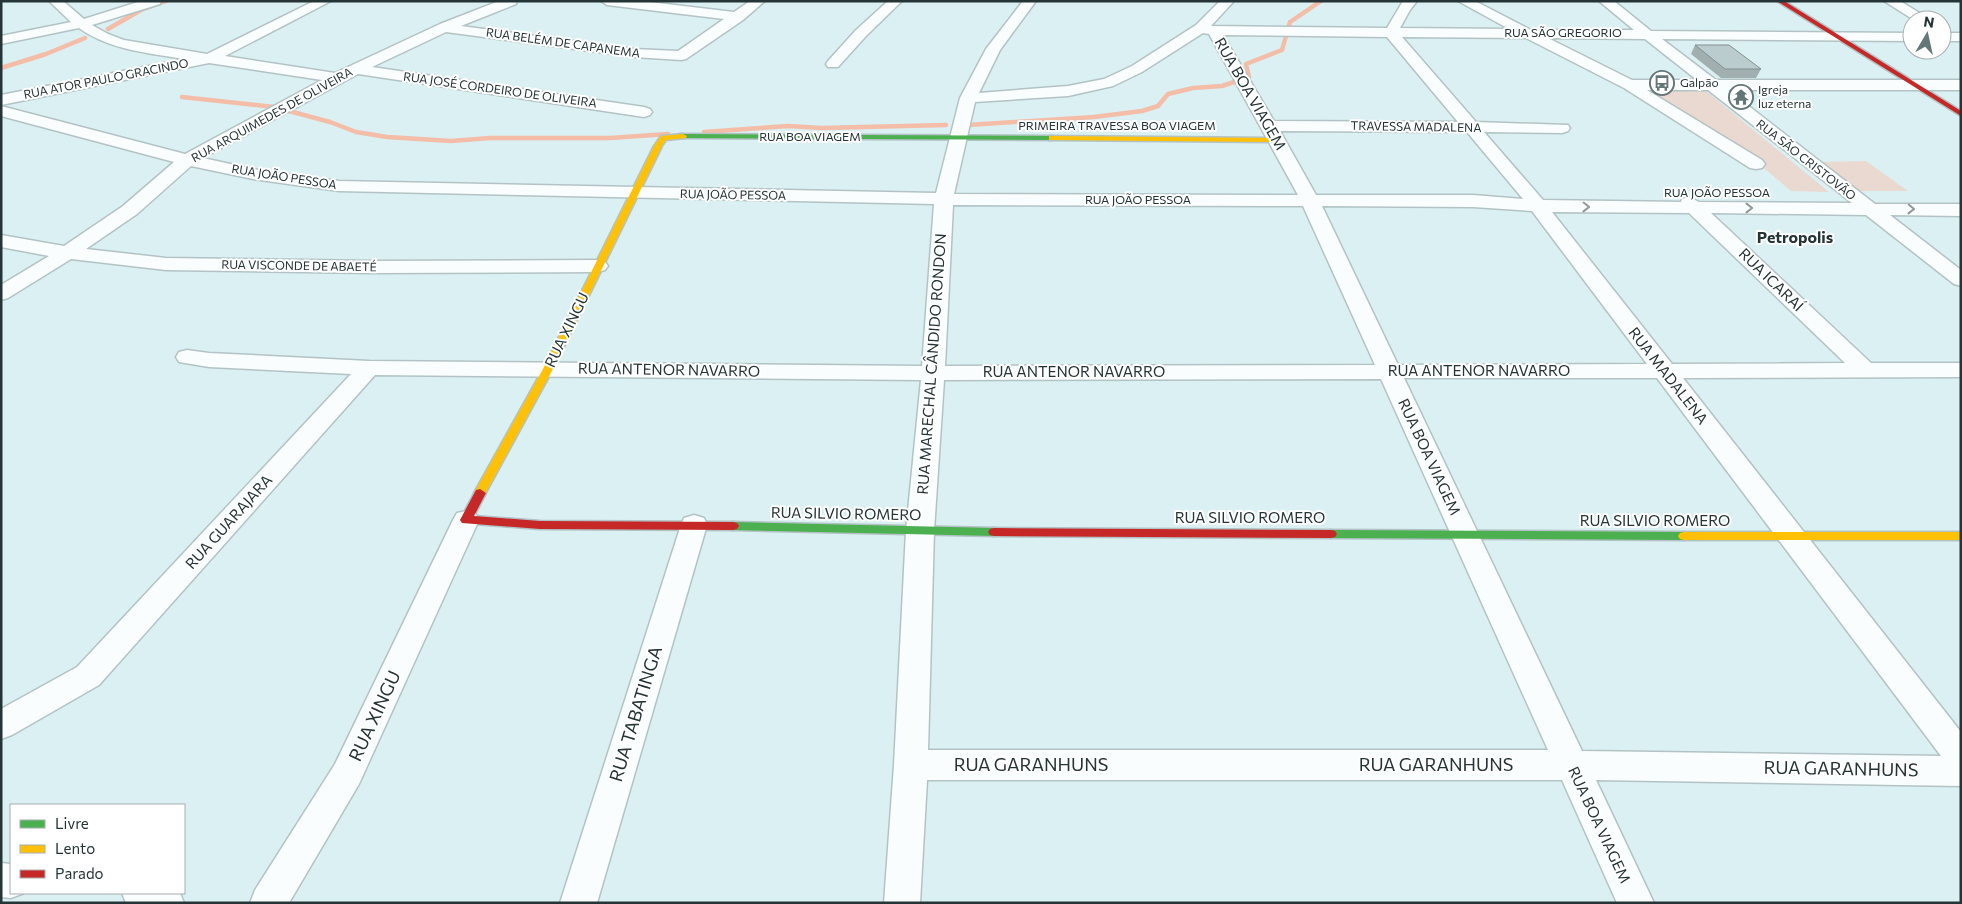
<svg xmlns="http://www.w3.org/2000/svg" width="1962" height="904" font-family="Commissioner,sans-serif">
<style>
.green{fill:#ead9d1}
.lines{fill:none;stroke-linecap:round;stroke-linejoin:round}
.stream{stroke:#f4bda8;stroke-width:4.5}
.street-casing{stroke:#b3c3c5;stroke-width:3}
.fast-casing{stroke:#b3c3c5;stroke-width:3}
.slow-casing{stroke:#b3c3c5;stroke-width:3}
.jam-casing{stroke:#b3c3c5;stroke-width:3}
.street{fill:#fafdfd;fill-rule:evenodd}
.fast{fill:#4caf50;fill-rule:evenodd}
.slow{fill:#ffc107;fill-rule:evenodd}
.jam{fill:#c62828;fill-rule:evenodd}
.wall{fill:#a1afb1}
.building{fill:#bbccce;stroke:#838f90}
.oneway{stroke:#90989a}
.labels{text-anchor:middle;stroke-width:4;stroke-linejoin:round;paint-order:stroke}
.far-street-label{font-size:12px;fill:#253436;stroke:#fff}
.far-poi-label{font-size:12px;fill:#253436;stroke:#fff;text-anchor:start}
.street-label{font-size:15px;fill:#253436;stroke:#fff}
.far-district-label{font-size:16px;font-weight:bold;fill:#253436;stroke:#fff}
.near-street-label{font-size:18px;fill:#253436;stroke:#fff}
</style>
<rect width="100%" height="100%" fill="#dbf0f2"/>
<g class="green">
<polygon points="1643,90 1706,91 1829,192 1791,191 1759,164"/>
<polygon points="1866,161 1908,191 1856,191 1817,162"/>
</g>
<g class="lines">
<g class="stream">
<polyline points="108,29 141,10 166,1"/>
<polyline points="1,68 46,54 85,38"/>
<polyline points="182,97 274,107 330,122 356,132 387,137 451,141 490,138 610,138 668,134"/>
<polyline points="968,125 1094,117 1142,111 1158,106 1168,94 1193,88 1222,86 1249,77 1246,64 1282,50 1290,22 1321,1"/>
<polyline points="704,132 788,126 822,128 946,125"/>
</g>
<defs>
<g id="street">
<path d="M 49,1 L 63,1 L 84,19 L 141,1 L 161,1 L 160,4 L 92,25 L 108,34 L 124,40 L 207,54 L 314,1 L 331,1 L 225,56 L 335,73 L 440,24 L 499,1 L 517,1 L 516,4 L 461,26 L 634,49 L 678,51 L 724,19 L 607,5 L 601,1 L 641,1 L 734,12 L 750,1 L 765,1 L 743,20 L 686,59 L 681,60 L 634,57 L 446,32 L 372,67 L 644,107 L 650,109 L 652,112 L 650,115 L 644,117 L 358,74 L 203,158 L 253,169 L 339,181 L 936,193 L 960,98 L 986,49 L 1023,1 L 1036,1 L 1000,50 L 979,93 L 1068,86 L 1104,79 L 1132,66 L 1196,25 L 1220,1 L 1234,1 L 1211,26 L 1387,28 L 1403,1 L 1417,1 L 1410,10 L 1400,28 L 1509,29 L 1458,1 L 1475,1 L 1531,30 L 1634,30 L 1599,1 L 1614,1 L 1651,31 L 1912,33 L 1912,41 L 1662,39 L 1716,80 L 1961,80 L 1961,90 L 1728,90 L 1875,204 L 1961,204 L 1961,216 L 1890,215 L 1961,270 L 1961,286 L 1954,284 L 1866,215 L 1711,213 L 1871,363 L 1961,363 L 1961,377 L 1683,378 L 1961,732 L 1961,786 L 1596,780 L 1654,903 L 1617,903 L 1562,780 L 927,780 L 920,903 L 884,903 L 894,765 L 906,531 L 921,380 L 375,375 L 99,685 L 12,735 L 1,739 L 1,709 L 77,667 L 351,374 L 209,367 L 179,362 L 176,357 L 179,352 L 187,350 L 209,353 L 369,361 L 922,366 L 934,204 L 339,191 L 253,179 L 191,166 L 137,214 L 86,249 L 166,258 L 371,261 L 598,260 L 605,262 L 608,266 L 605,270 L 598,272 L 371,273 L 166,270 L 71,259 L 8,298 L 1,300 L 1,285 L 49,256 L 1,247 L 1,235 L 64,246 L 123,206 L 174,162 L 1,116 L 1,106 L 185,154 L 322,80 L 209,63 L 1,105 L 1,95 L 184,59 C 148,53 110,50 79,28 L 1,44 L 1,36 L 71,22 ZM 1203,33 L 1209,34 L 1298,195 L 954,194 L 975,102 L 1068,96 L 1113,86 L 1142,72 ZM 1223,35 L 1387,37 L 1458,122 L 1274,121 ZM 1402,37 L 1526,38 L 1624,88 L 1750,168 L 1756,169 L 1762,168 L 1765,164 L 1762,160 L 1647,90 L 1708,90 L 1852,203 L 1699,202 L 1689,197 L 1682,199 L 1681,202 L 1543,200 L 1484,132 L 1562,133 L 1568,131 L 1570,128 L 1568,125 L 1476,122 ZM 1548,38 L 1645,39 L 1697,80 L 1632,80 ZM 1280,131 L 1467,132 L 1523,199 L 1473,195 L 1316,195 ZM 953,205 L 1303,206 L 1375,365 L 945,366 ZM 1322,206 L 1473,207 L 1532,211 L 1647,364 L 1398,365 ZM 1552,212 L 1689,213 L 1845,363 L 1672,364 ZM 1404,378 L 1657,378 L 1941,756 L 1582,751 ZM 1381,379 L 1548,750 L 928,750 L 934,531 L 944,380 Z"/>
<polygon points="888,1 902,1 866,36 838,67 828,67 826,64 828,61 856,30"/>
<polygon points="1884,1 1900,1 1931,20 1914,20"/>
<rect x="1942" y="33" width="19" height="8"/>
<polygon points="466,511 475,513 479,520 359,784 289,903 250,903 255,890 335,764 453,520 457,513"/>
<polygon points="694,515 704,518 707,525 597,903 560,903 681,525 684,518"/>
<polygon points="1,863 11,864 11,893 24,893 11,898 1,897"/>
<polygon points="122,893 180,893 184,903 126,903"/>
</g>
<g id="fast">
<polygon points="680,134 1052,136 1056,138 1052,140 683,138 679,136"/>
<polygon points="733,522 994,528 998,529 1000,532 998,535 994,536 733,530 729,529 727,526 729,523"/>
<polygon points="1331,530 1684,532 1688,533 1690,536 1688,539 1684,540 1331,538 1327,537 1325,534 1327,531"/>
</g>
<g id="slow">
<polygon points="683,134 687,136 686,138 666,140 662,146 553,369 484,496 476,496 474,493 543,369 654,146 661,136"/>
<polygon points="1049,136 1277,138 1281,140 1277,142 1052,140 1049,140"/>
<polygon points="1684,532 1961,532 1961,540 1684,540 1680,539 1678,536 1680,533"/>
</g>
<g id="jam">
<polygon points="1777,1 1784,1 1961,111 1961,116"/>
<polygon points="480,489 486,493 474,516 540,521 733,522 737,523 739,526 737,529 733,530 540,529 462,523 460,520 476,490"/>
<polygon points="994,528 1331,530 1335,531 1337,534 1335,537 1331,538 994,536 990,535 988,532 990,529"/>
</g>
</defs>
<use href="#street" class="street-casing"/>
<use href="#fast" class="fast-casing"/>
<use href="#slow" class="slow-casing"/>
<use href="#jam" class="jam-casing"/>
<use href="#street" class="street"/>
<use href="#fast" class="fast"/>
<use href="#slow" class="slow"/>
<use href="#jam" class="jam"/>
</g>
<polygon class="wall" points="1695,45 1761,69 1756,78 1721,78 1691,54"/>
<polygon class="building" points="1695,45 1729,45 1761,69 1725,69"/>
<defs><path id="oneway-chevron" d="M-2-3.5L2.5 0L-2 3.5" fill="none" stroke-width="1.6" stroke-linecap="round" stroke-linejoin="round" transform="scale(1.25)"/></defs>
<g class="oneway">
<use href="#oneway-chevron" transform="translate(1586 207) rotate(1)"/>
<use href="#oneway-chevron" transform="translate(1749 208)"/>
<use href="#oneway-chevron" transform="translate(1911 209) rotate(1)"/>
</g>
<defs>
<symbol id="bus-ring" viewBox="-11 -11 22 22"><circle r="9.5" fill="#fff" stroke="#657678" stroke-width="1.5"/><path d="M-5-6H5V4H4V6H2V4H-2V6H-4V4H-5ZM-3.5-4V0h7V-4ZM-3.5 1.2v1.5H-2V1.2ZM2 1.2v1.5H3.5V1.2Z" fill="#657678"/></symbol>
<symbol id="temple-ring" viewBox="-11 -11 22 22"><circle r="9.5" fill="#fff" stroke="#657678" stroke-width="1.5"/><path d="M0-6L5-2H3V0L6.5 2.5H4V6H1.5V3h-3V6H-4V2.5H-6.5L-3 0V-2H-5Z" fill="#657678"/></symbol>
</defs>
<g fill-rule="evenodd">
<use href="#bus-ring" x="1648" y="69" width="28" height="28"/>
<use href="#temple-ring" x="1727" y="83" width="28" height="28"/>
</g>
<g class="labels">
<g class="far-street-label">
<text x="1563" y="37">RUA SÃO GREGORIO</text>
<text transform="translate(563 43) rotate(8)" y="4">RUA BELÉM DE CAPANEMA</text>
<text transform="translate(106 79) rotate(-11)" y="4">RUA ATOR PAULO GRACINDO</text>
<text transform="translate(500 90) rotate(8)" y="4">RUA JOSÉ CORDEIRO DE OLIVEIRA</text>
<text transform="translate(272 115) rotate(-29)" y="4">RUA ARQUIMEDES DE OLIVEIRA</text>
<text x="1117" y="130">PRIMEIRA TRAVESSA BOA VIAGEM</text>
<text transform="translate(1416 127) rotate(1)" y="4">TRAVESSA MADALENA</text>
<text x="810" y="141">RUA BOA VIAGEM</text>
<text transform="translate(1806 160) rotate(38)" y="4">RUA SÃO CRISTOVÃO</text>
<text transform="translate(284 177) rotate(9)" y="4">RUA JOÃO PESSOA</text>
<text x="1717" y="197">RUA JOÃO PESSOA</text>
<text transform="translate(733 195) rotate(1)" y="4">RUA JOÃO PESSOA</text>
<text x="1138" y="204">RUA JOÃO PESSOA</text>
<text transform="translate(299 266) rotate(1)" y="4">RUA VISCONDE DE ABAETÉ</text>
</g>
<g class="far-poi-label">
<text x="1680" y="87">Galpão</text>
<text x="1758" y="94">Igreja<tspan x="1758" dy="14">luz eterna</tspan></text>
</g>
<g class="street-label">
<text transform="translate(1250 94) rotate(60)" y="5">RUA BOA VIAGEM</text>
<text transform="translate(1771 280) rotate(44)" y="5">RUA ICARAÍ</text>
<text transform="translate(567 330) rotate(-64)" y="5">RUA XINGU</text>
<text transform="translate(932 364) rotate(-86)" y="5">RUA MARECHAL CÂNDIDO RONDON</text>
<text transform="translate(669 370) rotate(1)" y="5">RUA ANTENOR NAVARRO</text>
<text x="1479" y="376">RUA ANTENOR NAVARRO</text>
<text x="1074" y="377">RUA ANTENOR NAVARRO</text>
<text transform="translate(1668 376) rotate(52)" y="5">RUA MADALENA</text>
<text transform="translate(1429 457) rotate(65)" y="5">RUA BOA VIAGEM</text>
<text transform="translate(846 514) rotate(1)" y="5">RUA SILVIO ROMERO</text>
<text x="1250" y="523">RUA SILVIO ROMERO</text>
<text x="1655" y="526">RUA SILVIO ROMERO</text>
<text transform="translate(229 522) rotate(-48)" y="5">RUA GUARAJARA</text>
<text transform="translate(1599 825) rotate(65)" y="5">RUA BOA VIAGEM</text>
</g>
<g class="far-district-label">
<text x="1795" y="243">Petropolis</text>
</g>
<g class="near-street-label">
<text transform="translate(636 714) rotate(-73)" y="6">RUA TABATINGA</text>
<text transform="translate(375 716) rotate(-65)" y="6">RUA XINGU</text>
<text x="1031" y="771">RUA GARANHUNS</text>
<text x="1436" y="771">RUA GARANHUNS</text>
<text transform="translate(1841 769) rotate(1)" y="6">RUA GARANHUNS</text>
</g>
</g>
<rect width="1962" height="904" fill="none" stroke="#253436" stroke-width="5"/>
<rect x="10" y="804" width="175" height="90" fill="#ffffff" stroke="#a8aeaf"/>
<rect x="20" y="820" width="25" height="8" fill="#4caf50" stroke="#a8aeaf"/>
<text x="55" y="829" font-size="15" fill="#253436">Livre</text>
<rect x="20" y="845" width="25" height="8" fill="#ffc107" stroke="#a8aeaf"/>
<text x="55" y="854" font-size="15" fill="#253436">Lento</text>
<rect x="20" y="870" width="25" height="8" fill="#c62828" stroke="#a8aeaf"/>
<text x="55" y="879" font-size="15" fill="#253436">Parado</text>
<g transform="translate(1927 35) rotate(9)"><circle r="24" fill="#ffffff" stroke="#a8aeaf"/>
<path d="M0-4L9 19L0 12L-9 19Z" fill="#657678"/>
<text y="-8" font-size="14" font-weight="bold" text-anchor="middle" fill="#253436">N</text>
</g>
</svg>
